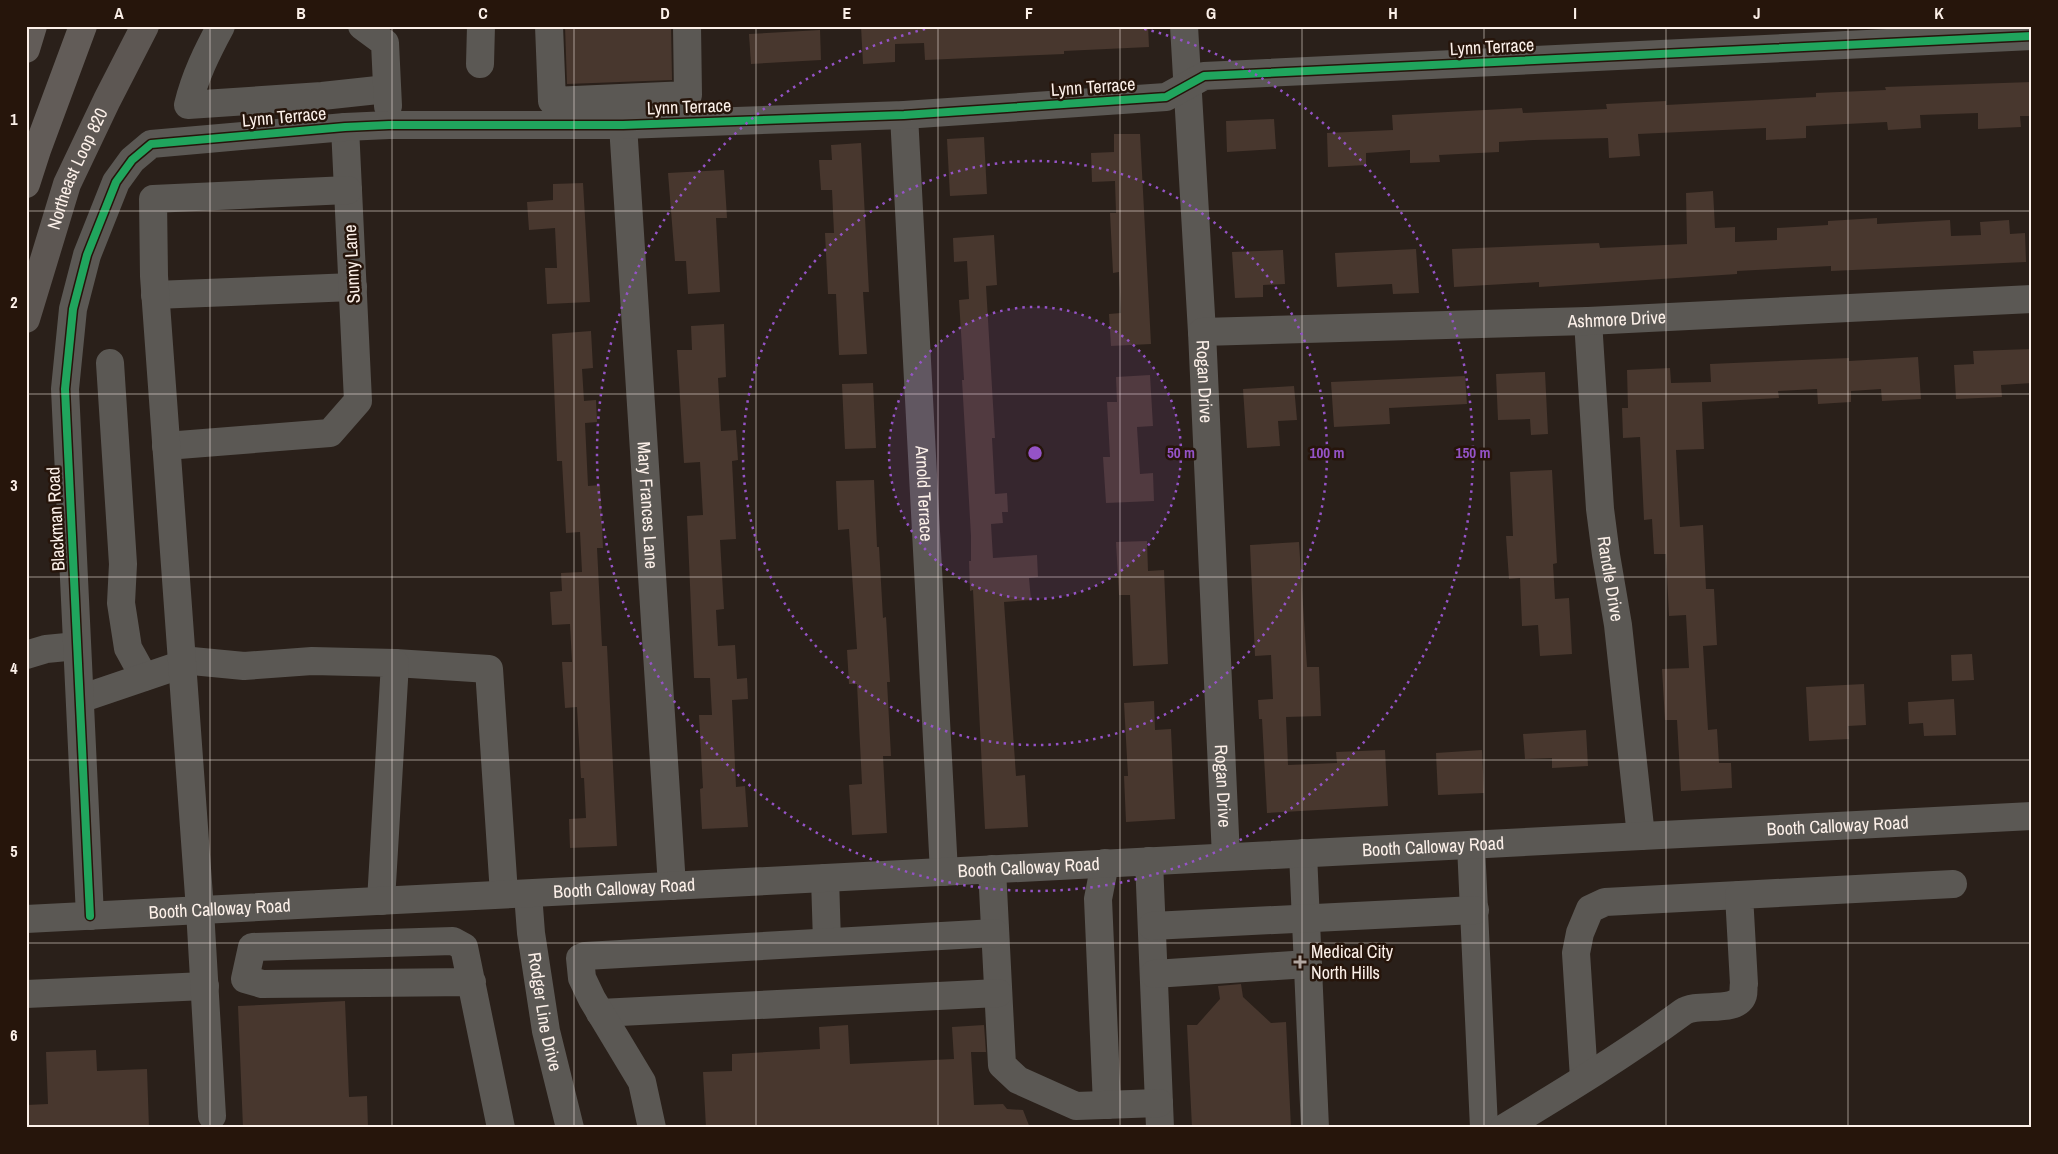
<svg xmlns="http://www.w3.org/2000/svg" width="2058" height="1154" font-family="'Archivo Narrow',sans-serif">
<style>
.building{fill:#48372e}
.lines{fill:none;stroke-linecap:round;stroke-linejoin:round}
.minor{stroke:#5b5854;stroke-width:28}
.major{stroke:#5d5753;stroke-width:28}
.highway{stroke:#625c58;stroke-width:28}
.cycleway-casing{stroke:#26150b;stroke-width:11}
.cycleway{stroke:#20a55d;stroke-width:8}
.grid{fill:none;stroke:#fcf0e9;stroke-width:1;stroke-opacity:0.55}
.ring{fill:none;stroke:#9553c7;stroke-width:2.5;stroke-dasharray:2.5 5}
.poi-dot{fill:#b2a7a1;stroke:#26150b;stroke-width:2}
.labels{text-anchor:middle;stroke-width:5;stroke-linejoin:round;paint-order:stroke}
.street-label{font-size:18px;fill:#fcf0e9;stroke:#26150b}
.poi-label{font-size:18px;fill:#fcf0e9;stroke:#26150b;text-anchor:start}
.centre{fill:#9553c7;stroke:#26150b;stroke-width:2.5}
.ring-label{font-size:15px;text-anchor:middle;font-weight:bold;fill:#9553c7;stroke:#26150b;stroke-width:5;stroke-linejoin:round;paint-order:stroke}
.neatline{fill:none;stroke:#fcf0e9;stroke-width:2}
.grid-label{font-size:16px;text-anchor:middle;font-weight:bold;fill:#fcf0e9}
</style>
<rect width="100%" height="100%" fill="#2a201a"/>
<g class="building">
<polygon points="565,26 671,26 672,80 567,84"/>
<polygon points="861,26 1148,26 1149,47 1064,51 1064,54 925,60 924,43 895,44 895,62 863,64"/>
<polygon points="820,30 821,60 751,64 749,34"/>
<polygon points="2032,82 2032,116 2020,116 2021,127 1978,129 1978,113 1920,115 1921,128 1888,130 1887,122 1806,126 1806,138 1766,140 1766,128 1638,134 1640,156 1609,158 1608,138 1534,140 1499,142 1499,152 1439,155 1440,162 1410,163 1410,150 1366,153 1366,165 1328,167 1327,133 1393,130 1392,115 1522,108 1523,113 1607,109 1606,104 1666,101 1666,105 1816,97 1816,93 1886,90 1885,87"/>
<polygon points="1274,119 1276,149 1227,152 1226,121"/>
<polygon points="1114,134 1140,134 1151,344 1111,346 1109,314 1121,313 1119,272 1113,273 1110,213 1116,213 1115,181 1092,182 1091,153 1114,152"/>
<polygon points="984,137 987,194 950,196 947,139"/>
<polygon points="861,143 869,292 863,292 867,354 839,355 836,294 828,294 825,233 834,233 832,190 821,190 819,160 832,160 831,145"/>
<polygon points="724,170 727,218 716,218 720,292 688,294 686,261 675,261 668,173"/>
<polygon points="583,183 590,302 547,304 545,268 557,268 555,228 529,230 527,202 553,200 553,184"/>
<polygon points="1713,191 1715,228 1735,227 1735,242 1777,240 1777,228 1828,225 1828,221 1877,218 1877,224 1950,220 1951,236 1981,235 1980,222 2009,220 2010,234 2025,233 2026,262 1831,271 1831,266 1737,271 1737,274 1601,283 1539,287 1539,282 1454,287 1452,249 1599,243 1600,248 1687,244 1686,193"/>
<polygon points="994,235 997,285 986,286 995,438 992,438 995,494 1007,493 1008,512 1002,512 1003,523 991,524 993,558 1037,555 1038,577 1029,578 1031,600 1004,602 1016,776 1025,775 1028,827 985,829 973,590 970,591 969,561 971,561 971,536 962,380 964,380 959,300 969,299 967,261 954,262 953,238"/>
<polygon points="1416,249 1419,293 1393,294 1392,284 1337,287 1335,253"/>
<polygon points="1283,250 1285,284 1263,285 1263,297 1235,298 1232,252"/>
<polygon points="724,324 726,377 718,378 721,431 736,430 738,460 732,461 736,539 720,540 724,609 716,610 718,646 735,645 737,679 747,678 748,699 732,700 736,787 745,786 748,827 702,829 700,789 703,788 699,715 712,715 710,678 694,678 687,516 703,515 700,462 684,463 677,350 692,350 691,326"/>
<polygon points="591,331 593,368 582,369 584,401 596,400 597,422 585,423 588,486 600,485 603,548 597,548 602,646 607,646 617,846 570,848 569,819 586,818 584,778 581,778 577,707 565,708 562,662 572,662 570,624 552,625 550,592 562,591 561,573 582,572 580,532 566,533 562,461 557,461 552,334"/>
<polygon points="2032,349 2032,383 2001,385 2002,397 1956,399 1954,365 1974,364 1973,351"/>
<polygon points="1918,357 1921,399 1882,401 1881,389 1851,391 1851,402 1818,404 1817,389 1778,391 1779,398 1702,402 1704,449 1676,450 1680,527 1703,525 1706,589 1714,589 1717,645 1703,646 1708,730 1717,729 1719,763 1731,763 1732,788 1681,791 1677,720 1665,720 1662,669 1689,668 1686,615 1669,616 1666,554 1654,554 1652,519 1644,520 1640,437 1623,438 1622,408 1628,408 1627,370 1670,368 1671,383 1711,382 1710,364 1849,358 1849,361"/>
<polygon points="1545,372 1548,434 1531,435 1530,419 1498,420 1496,374"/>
<polygon points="1150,375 1153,426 1137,427 1140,474 1153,473 1154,501 1106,503 1103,457 1110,457 1107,402 1117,402 1116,377"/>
<polygon points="1465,376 1467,404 1389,408 1390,424 1334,427 1331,382"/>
<polygon points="873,383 876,448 845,449 842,384"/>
<polygon points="1294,386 1297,420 1278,421 1280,446 1247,448 1243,389"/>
<polygon points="1552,470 1557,563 1553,564 1555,599 1569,598 1572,654 1540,656 1538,625 1522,626 1520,578 1509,579 1506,536 1513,536 1510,472"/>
<polygon points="874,480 877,547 879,547 883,618 886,617 890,682 887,682 891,756 883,756 887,833 852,835 849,785 862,784 857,684 849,684 847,650 857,649 849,529 838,530 836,481"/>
<polygon points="1147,541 1148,571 1164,570 1168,664 1133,666 1130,595 1119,595 1116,542"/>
<polygon points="1299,542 1307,667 1319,667 1321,716 1286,717 1288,765 1337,763 1336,752 1385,750 1388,806 1267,813 1262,719 1259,719 1258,700 1273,699 1271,655 1255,656 1250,545"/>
<polygon points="1972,654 1974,680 1952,681 1951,655"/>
<polygon points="1864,684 1866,725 1848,726 1849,739 1809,741 1806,687"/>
<polygon points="1954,699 1956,735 1924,736 1923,723 1909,724 1908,702"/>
<polygon points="1154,701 1155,730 1171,729 1175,819 1126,822 1124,776 1128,776 1124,703"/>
<polygon points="1586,730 1588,766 1552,768 1552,758 1525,759 1523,734"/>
<polygon points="1482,750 1484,793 1438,795 1436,753"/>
<polygon points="1241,984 1243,997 1271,1023 1286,1022 1291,1128 1192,1128 1187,1025 1197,1025 1220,999 1218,986"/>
<polygon points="345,1001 349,1097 367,1096 368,1128 243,1128 238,1006"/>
<polygon points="848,1025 850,1064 954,1059 952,1027 984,1025 986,1052 971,1052 974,1105 1003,1104 1007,1109 1023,1110 1030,1128 706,1128 703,1072 732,1071 732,1054 820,1049 819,1027"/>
<polygon points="96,1050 97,1071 147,1069 149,1128 28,1128 27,1105 48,1104 46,1052"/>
</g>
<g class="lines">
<g class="minor">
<path d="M 221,26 C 207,52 195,76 188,105 L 322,96 L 387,89"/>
<polyline points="362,26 385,43 388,106"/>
<polyline points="549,26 552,101 688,95 687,26"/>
<path id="s1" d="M 1184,26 L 1202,332 L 1226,857"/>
<polyline points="480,64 481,26"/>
<path id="s2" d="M 904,115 L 944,872"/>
<path id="s3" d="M 623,125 L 672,886"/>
<polyline points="155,295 353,287"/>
<path id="s4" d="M 1588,321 L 1600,509 L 1606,555 L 1618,625 L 1641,836"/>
<path id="s5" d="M 1202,332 L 1588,321 L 2032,299"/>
<polyline points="110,363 123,564 121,603 128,648 144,677"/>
<polyline points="166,446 330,433 358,401 345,127"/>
<polyline points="26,655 46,649 77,646"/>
<polyline points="395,663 489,669 504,894"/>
<polyline points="80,699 192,661 244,666 312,661 395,663 381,901"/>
<polyline points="1471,845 1484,1128"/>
<polyline points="1303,853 1315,1128"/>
<polyline points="1149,861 1160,1128"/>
<polyline points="1105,863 1098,899 1107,1105"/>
<polyline points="992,869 1002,1065 1018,1080 1076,1106 1159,1103"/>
<polyline points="825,878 827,942"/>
<path id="s6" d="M 528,894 L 531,933 L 546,1031 L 570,1128"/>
<polyline points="90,916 65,389 73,309 87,255 116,182 132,160 151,144 345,127 389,125 623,125 904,115 1166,97 1204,76 2032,36"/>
<path id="s7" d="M 26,919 L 2032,816"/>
<polyline points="1152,926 1475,910"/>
<polyline points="1154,974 1308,964"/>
<polyline points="472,982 262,984 245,979 252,947 453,941 464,947 501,1128"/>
<polyline points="26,994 205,986"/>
<polyline points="600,1013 998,993"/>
<polyline points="1584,1078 1576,953 1580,933 1590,909 1605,902 1739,895"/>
<polyline points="212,1116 200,910 154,276 153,199 348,190"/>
<polyline points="652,1128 642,1082 592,999 582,978 580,958 585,956 995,933"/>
<path d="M 1504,1128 C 1565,1091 1626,1054 1683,1012 C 1697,1002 1737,1014 1743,995 C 1744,992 1743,987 1744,984 L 1739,895 L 1953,884"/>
</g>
<path class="major" id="s8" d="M 26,319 L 67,184 L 107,100 L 145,26"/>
<g class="highway">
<polyline points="26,49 33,26"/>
<polyline points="26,184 37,150 83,26"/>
</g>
<defs>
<polyline id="cycleway" points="90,916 65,389 73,309 87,255 116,182 132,160 151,144 345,127 389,125 623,125 904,115 1166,97 1204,76 2032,36"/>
</defs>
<use href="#cycleway" class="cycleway-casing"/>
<use href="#cycleway" class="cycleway"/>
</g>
<path class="grid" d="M 210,26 L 210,1128M 392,26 L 392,1128M 574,26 L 574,1128M 756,26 L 756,1128M 938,26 L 938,1128M 1120,26 L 1120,1128M 1302,26 L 1302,1128M 1484,26 L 1484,1128M 1666,26 L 1666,1128M 1848,26 L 1848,1128M 26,211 L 2032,211M 26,394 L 2032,394M 26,577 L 2032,577M 26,760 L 2032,760M 26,943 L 2032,943"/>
<circle cx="1035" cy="453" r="146" fill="#9553c7" fill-opacity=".12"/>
<g class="ring">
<circle cx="1035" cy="453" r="146"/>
<circle cx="1035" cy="453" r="292"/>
<path d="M1137 27A438 438 0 1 1 933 27"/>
</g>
<path class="poi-dot" d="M1297.5 954.5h5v5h5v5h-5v5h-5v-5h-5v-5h5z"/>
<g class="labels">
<g class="street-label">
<text transform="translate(1492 47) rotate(-3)" y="6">Lynn Terrace</text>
<text transform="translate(1093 87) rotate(-4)" y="6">Lynn Terrace</text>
<text transform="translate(689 107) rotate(-2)" y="6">Lynn Terrace</text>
<text transform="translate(284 117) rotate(-5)" y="6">Lynn Terrace</text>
<text dy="6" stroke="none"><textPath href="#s8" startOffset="159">Northeast Loop 820</textPath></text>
<text transform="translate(352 264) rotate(-93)" y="6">Sunny Lane</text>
<text dy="6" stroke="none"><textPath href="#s5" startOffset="415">Ashmore Drive</textPath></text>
<text dy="6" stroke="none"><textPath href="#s1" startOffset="356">Rogan Drive</textPath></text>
<text dy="6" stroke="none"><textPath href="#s2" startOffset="379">Arnold Terrace</textPath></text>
<text dy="6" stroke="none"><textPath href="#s3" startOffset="381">Mary Frances Lane</textPath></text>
<text transform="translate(56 519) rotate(-93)" y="6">Blackman Road</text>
<text dy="6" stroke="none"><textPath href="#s4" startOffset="259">Randle Drive</textPath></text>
<text dy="6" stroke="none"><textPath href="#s1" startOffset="761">Rogan Drive</textPath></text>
<text dy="6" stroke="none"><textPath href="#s7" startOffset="1814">Booth Calloway Road</textPath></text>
<text dy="6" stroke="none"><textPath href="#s7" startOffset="1409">Booth Calloway Road</textPath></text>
<text dy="6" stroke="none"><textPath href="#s7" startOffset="1004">Booth Calloway Road</textPath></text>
<text dy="6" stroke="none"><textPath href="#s7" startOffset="599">Booth Calloway Road</textPath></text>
<text dy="6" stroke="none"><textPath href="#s7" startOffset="194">Booth Calloway Road</textPath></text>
<text dy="6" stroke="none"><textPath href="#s6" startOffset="119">Rodger Line Drive</textPath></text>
</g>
<g class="poi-label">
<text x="1311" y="958">Medical City<tspan x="1311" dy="21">North Hills</tspan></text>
</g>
</g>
<circle cx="1035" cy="453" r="8" class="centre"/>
<g class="ring-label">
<text x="1181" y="458">50 m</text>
<text x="1327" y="458">100 m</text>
<text x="1473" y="458">150 m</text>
</g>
<rect width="2058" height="1154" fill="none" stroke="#26150b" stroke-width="55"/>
<rect x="28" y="28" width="2002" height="1098" class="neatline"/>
<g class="grid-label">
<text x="119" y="19">A</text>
<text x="301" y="19">B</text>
<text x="483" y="19">C</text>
<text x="665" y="19">D</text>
<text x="847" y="19">E</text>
<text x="1029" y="19">F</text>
<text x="1211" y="19">G</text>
<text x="1393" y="19">H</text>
<text x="1575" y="19">I</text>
<text x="1757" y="19">J</text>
<text x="1939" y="19">K</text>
<text x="14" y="125">1</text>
<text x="14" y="308">2</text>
<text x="14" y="491">3</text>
<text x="14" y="674">4</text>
<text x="14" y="857">5</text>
<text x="14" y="1041">6</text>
</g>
</svg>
